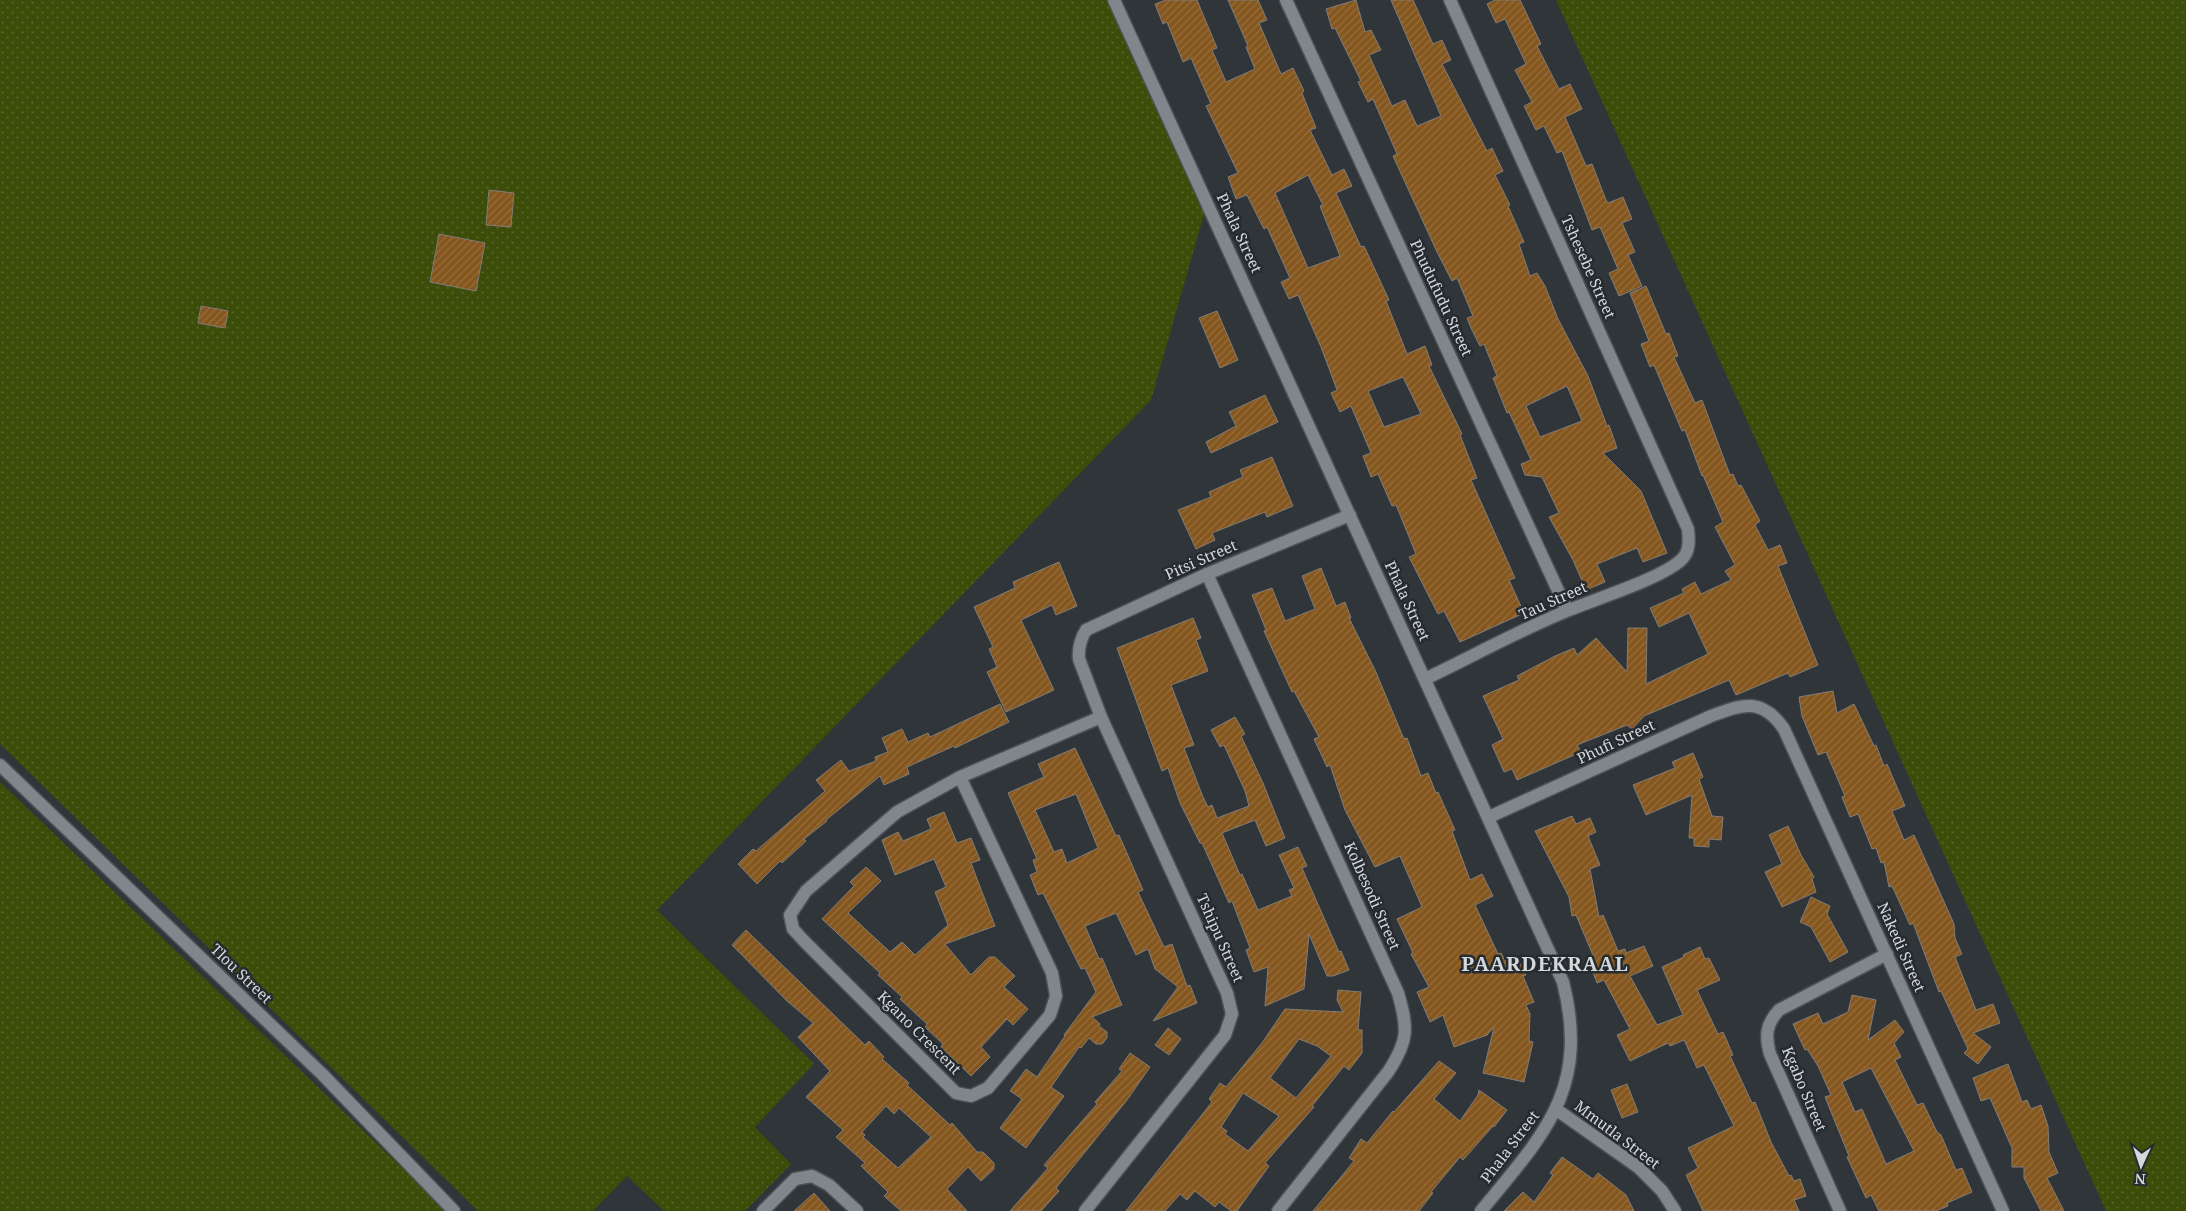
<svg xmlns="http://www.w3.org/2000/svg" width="2186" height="1211" font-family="'Noto Serif',serif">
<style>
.grass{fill:url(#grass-dots)}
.building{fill:url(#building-hatch);stroke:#827d78;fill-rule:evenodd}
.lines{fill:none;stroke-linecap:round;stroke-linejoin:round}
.minor-casing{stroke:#4d5154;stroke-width:15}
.minor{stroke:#80868b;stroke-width:12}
.labels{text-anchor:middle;stroke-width:5;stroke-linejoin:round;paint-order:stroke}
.street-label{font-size:15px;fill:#d5d8db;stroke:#262b2f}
.district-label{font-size:20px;font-weight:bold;letter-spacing:1px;fill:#d5d8db;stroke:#262b2f}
</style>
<defs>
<pattern id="grass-dots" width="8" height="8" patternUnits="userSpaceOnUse" patternTransform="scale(1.25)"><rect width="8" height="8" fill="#3c4c09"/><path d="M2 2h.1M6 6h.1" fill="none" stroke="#57652c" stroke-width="1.8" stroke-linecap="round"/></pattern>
<pattern id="building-hatch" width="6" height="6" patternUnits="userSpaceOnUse" patternTransform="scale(1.25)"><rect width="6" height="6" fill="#85571e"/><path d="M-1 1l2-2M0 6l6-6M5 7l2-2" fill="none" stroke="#956e3e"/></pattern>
</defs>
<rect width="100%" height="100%" fill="#303539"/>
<g class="grass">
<polygon points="0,0 1112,0 1208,200 1151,400 657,910 814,1064 755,1127 791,1164 745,1211 664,1211 627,1176 593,1211 478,1211 0,744"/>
<polygon points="1556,0 2186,0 2186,1211 2106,1211"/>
<polygon points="0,782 447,1211 0,1211"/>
</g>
<g class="building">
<path d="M 1166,0 L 1197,0 L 1217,48 L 1212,50 L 1226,82 L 1255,69 L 1246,47 L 1248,46 L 1228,0 L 1258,0 L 1267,20 L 1259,23 L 1281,74 L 1293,68 L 1304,91 L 1302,93 L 1316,128 L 1310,130 L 1332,175 L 1344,169 L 1352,186 L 1336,193 L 1361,247 L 1364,246 L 1389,300 L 1386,301 L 1407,354 L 1425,346 L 1432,365 L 1429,366 L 1462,434 L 1460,435 L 1477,478 L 1471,480 L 1515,578 L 1509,580 L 1524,613 L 1460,642 L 1444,611 L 1438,614 L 1409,557 L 1416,554 L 1396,505 L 1392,506 L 1378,474 L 1371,477 L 1363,456 L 1371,453 L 1351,406 L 1340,412 L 1331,393 L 1337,390 L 1321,347 L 1298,295 L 1289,299 L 1281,282 L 1290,278 L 1267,227 L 1264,229 L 1247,195 L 1236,199 L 1228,177 L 1238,173 L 1206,106 L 1211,104 L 1191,58 L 1183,62 L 1167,22 L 1163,24 L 1155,4 ZM 1308,175 L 1323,205 L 1320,206 L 1340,256 L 1308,268 L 1275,193 ZM 1403,377 L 1421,414 L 1384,427 L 1368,391 Z"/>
<path d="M 1356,0 L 1365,32 L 1371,30 L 1381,50 L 1369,55 L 1392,106 L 1405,100 L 1417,126 L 1441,116 L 1391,0 L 1413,0 L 1433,44 L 1442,40 L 1451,60 L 1442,64 L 1487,151 L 1492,148 L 1503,171 L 1495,175 L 1510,205 L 1508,206 L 1524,242 L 1519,244 L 1530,276 L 1537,273 L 1545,286 L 1558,319 L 1588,376 L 1607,426 L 1609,425 L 1617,448 L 1603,453 L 1641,491 L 1667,553 L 1643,562 L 1637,548 L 1597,564 L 1605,582 L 1586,590 L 1573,560 L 1549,517 L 1559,513 L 1542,477 L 1525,475 L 1521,464 L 1531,460 L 1509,412 L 1507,413 L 1493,378 L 1497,376 L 1484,344 L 1480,346 L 1471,328 L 1467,318 L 1473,316 L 1457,278 L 1452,281 L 1437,252 L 1393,156 L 1397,154 L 1373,99 L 1368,102 L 1358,82 L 1361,81 L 1335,28 L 1332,29 L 1326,9 ZM 1567,386 L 1582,421 L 1540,437 L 1526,406 Z"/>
<polygon points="1495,0 1520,0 1541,44 1537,46 1559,89 1570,84 1582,109 1565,117 1586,166 1592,164 1606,200 1608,203 1623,197 1632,219 1622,223 1635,252 1628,255 1642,286 1619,296 1609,273 1618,269 1600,227 1592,230 1562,151 1557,153 1544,126 1536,130 1524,106 1532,102 1515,70 1526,64 1505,19 1496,23 1487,4"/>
<polygon points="489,190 514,193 511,227 486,225"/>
<polygon points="439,234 485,243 476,291 430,282"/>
<polygon points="1646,286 1666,334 1669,333 1678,356 1674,357 1695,403 1702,400 1730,475 1733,474 1738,486 1741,485 1760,521 1755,525 1768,550 1780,545 1787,563 1778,566 1818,665 1790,677 1788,673 1736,695 1729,680 1644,716 1632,729 1627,725 1577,745 1581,752 1517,780 1512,769 1504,772 1492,745 1503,739 1483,696 1519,680 1517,676 1555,656 1574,648 1577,655 1596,638 1627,672 1628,628 1647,628 1646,684 1708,654 1689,613 1659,627 1650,608 1684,593 1682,589 1695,582 1701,594 1731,580 1725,571 1735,565 1715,527 1723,522 1703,475 1702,476 1685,430 1682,431 1654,365 1650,367 1641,344 1649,341 1630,293"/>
<polygon points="201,306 228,311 225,328 198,323"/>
<polygon points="1217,311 1238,360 1220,368 1199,318"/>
<polygon points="1265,395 1278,422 1211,453 1206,442 1236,426 1229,412"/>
<polygon points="1272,457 1293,506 1267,517 1265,512 1212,533 1215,540 1196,549 1178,510 1211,497 1209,492 1243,477 1240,470"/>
<polygon points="1059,562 1077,606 1056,615 1052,605 1021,620 1054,690 1006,712 987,672 997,667 989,649 993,647 974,607 1015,588 1013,582"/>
<polygon points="1321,568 1336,606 1345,602 1351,618 1349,618 1375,670 1404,739 1407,738 1421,776 1428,773 1436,793 1438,792 1455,830 1452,831 1470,880 1482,874 1493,896 1475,905 1498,954 1501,953 1505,961 1517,956 1526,975 1523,976 1534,1002 1526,1005 1530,1014 1529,1041 1533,1042 1524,1082 1483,1073 1494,1027 1487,1035 1454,1047 1443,1015 1430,1022 1417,992 1429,987 1411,954 1413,953 1397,919 1422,907 1400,856 1375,867 1345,810 1330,765 1327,767 1314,739 1319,737 1294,691 1292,692 1264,631 1266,630 1252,595 1272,588 1285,621 1315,609 1302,576"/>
<polygon points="1193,618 1201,638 1196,640 1208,671 1171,685 1194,745 1184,748 1203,797 1208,807 1212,805 1217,818 1249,806 1245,791 1224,745 1220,747 1211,730 1235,717 1245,734 1241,736 1263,783 1285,838 1266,846 1255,820 1222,833 1240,875 1242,874 1258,910 1292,896 1289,890 1294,888 1279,855 1298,847 1307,866 1302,868 1339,952 1341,951 1349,970 1333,976 1327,976 1309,934 1304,989 1265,1006 1268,967 1254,972 1246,950 1250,948 1232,901 1229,903 1202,843 1200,843 1180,803 1168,768 1162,771 1117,648"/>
<polygon points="1833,691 1837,713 1854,704 1874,746 1876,745 1884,766 1887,764 1905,806 1892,811 1904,840 1914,835 1954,924 1955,938 1962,954 1955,957 1976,1010 1993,1004 2000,1023 1973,1033 1991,1047 1978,1064 1964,1053 1968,1049 1941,991 1939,992 1913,923 1910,925 1892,886 1889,887 1884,862 1881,863 1876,848 1872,849 1858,814 1850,817 1842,797 1845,796 1826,752 1818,755 1802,716 1799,697"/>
<polygon points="1000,704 1009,722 955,748 954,746 907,767 909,774 884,785 880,776 826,820 827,821 804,839 806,841 782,863 780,861 757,884 738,864 753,849 756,851 825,791 816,780 841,760 849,771 876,761 875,757 888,752 882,738 902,729 908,742 928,733 930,737"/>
<path d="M 1075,748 L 1116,836 L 1119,835 L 1143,890 L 1138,892 L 1164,947 L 1172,944 L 1187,986 L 1190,985 L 1197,1003 L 1153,1021 L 1178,987 L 1155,969 L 1148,949 L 1136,955 L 1116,913 L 1085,926 L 1099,959 L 1102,958 L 1122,1005 L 1092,1017 L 1100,1024 L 1099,1026 L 1107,1032 L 1107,1038 L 1102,1044 L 1096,1044 L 1089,1038 L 1081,1048 L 1079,1047 L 1051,1087 L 1064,1096 L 1026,1148 L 1000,1128 L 1022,1099 L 1010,1091 L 1026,1069 L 1037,1077 L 1065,1036 L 1064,1035 L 1096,992 L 1085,968 L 1081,969 L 1043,893 L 1038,895 L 1030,875 L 1037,872 L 1033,860 L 1037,859 L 1008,793 L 1044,777 L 1038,764 ZM 1076,794 L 1098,848 L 1067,863 L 1062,849 L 1054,852 L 1035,810 Z"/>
<polygon points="1693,753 1703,777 1699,779 1712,816 1723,817 1721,840 1709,839 1709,847 1694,846 1694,838 1689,838 1692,795 1646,815 1633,785 1675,768 1672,762"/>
<polygon points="944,812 957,843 971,838 980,860 971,863 995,926 945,944 971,975 989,957 995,957 1015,976 1004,987 1028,1009 1013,1025 1007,1019 981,1047 990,1057 971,1076 941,1047 943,1044 925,1027 927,1024 900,999 902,997 878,975 880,973 822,919 854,886 850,882 866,867 881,881 848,913 890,952 902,942 915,955 948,925 935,892 946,887 934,859 895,875 882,840 898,832 903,841 931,829 927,819"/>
<polygon points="1572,816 1576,824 1590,818 1596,832 1588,836 1600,865 1590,869 1599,917 1603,915 1618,951 1625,949 1626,953 1644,946 1653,966 1630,976 1657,1025 1683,1015 1662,967 1684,957 1683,955 1700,947 1705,959 1709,958 1720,980 1697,990 1718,1034 1723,1032 1733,1055 1730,1056 1752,1103 1755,1102 1771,1142 1789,1176 1791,1175 1794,1181 1800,1179 1806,1196 1794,1200 1799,1211 1703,1211 1686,1175 1698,1168 1688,1148 1734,1126 1704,1065 1697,1068 1684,1040 1670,1046 1668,1043 1630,1061 1617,1035 1630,1029 1604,980 1597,983 1589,962 1595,960 1576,915 1572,916 1569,897 1535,831"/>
<polygon points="1788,826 1801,855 1814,877 1812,879 1816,892 1782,907 1765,872 1782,864 1769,835"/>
<polygon points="1811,897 1830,906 1827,914 1848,952 1830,962 1811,927 1800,922"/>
<path d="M 746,930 L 865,1045 L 869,1041 L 884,1057 L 882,1059 L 909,1083 L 907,1085 L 950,1125 L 952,1123 L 977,1152 L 983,1152 L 994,1163 L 994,1169 L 981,1181 L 968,1167 L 947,1189 L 967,1211 L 901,1211 L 884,1196 L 888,1192 L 861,1166 L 865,1163 L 836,1137 L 843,1130 L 806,1097 L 830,1071 L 798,1037 L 813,1023 L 787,1001 L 732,945 ZM 886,1106 L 894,1114 L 899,1108 L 931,1137 L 898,1168 L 863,1137 L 865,1135 L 862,1132 Z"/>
<path d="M 1338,990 L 1361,992 L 1358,1030 L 1362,1030 L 1362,1053 L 1349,1070 L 1344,1066 L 1312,1106 L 1314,1107 L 1265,1163 L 1269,1166 L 1237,1211 L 1231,1211 L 1219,1202 L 1215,1207 L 1195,1191 L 1187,1200 L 1180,1194 L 1165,1211 L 1126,1211 L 1212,1102 L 1209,1099 L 1220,1083 L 1226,1087 L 1262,1043 L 1285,1009 L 1343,1012 L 1337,1000 ZM 1299,1039 L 1317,1046 L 1331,1056 L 1296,1098 L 1270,1078 ZM 1243,1093 L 1279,1116 L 1248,1151 L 1225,1134 L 1227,1131 L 1221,1127 Z"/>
<path d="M 1852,995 L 1876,1000 L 1868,1040 L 1895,1020 L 1904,1032 L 1894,1043 L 1901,1057 L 1895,1060 L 1917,1105 L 1923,1103 L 1937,1132 L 1941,1135 L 1956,1170 L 1962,1168 L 1972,1192 L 1947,1203 L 1948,1206 L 1936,1211 L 1879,1211 L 1871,1195 L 1866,1198 L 1847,1157 L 1849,1156 L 1825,1097 L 1831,1095 L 1818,1066 L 1807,1049 L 1805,1050 L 1793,1024 L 1818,1013 L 1823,1024 L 1848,1012 ZM 1871,1068 L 1914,1151 L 1886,1164 L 1862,1109 L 1855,1112 L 1842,1082 Z"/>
<polygon points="1168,1028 1181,1039 1169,1055 1155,1045"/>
<polygon points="1130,1053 1150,1067 1127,1100 1056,1188 1059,1191 1041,1211 1010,1211 1048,1168 1044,1165 1097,1104 1095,1102 1122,1071 1119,1069"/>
<polygon points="1439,1061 1456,1073 1434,1099 1460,1121 1478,1095 1479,1090 1507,1110 1494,1127 1493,1126 1463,1160 1460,1157 1431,1192 1433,1193 1419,1211 1313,1211 1354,1161 1349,1158 1361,1139 1367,1143 1393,1111 1394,1112"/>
<polygon points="2008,1064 2022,1102 2027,1100 2031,1109 2041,1105 2048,1126 2049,1152 2058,1173 2047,1178 2064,1211 2041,1211 2024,1178 2024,1167 2012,1167 2012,1148 1990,1098 1981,1101 1973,1078"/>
<polygon points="1627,1084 1638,1112 1622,1118 1611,1090"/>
<polygon points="1562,1157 1593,1179 1598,1173 1626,1195 1634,1211 1504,1211 1523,1192 1534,1202 1553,1175 1550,1173"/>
<polygon points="814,1193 830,1211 794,1211"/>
</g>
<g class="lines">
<defs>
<g id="minor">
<path d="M 1114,0 L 1563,982 C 1590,1090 1544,1134 1481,1211"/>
<polyline points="1286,0 1567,610"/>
<path d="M 1207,574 L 1398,993 C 1408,1028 1409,1040 1388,1072 L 1278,1211"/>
<path d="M 1425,679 C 1473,656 1520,630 1569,610 C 1596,599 1666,577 1683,558 C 1690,550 1689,539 1688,529 L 1450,0"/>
<polyline points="0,765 323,1075 454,1211"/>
<polyline points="960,777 1052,973 1056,996 1050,1015 988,1088 971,1096 956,1093 805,942 793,929 790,915 806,891 897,812 960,777 1101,717"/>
<path d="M 1489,817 L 1711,716 C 1743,704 1762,697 1784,729 L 2003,1211"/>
<polyline points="1557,1110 1638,1167 1662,1191 1675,1211"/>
<polyline points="763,1211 795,1179 812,1176 829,1185 857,1211"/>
<path d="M 1085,1211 L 1225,1035 L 1232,1014 L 1227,993 L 1101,717 L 1079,659 C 1078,648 1080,640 1086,630 L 1207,574 L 1350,515"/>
<path d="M 1840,1211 L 1770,1054 C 1765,1036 1766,1024 1779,1010 L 1887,954"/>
</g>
</defs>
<use href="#minor" class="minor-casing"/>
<use href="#minor" class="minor"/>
</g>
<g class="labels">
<g class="street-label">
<text transform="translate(1239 233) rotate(65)" y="5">Phala Street</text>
<text transform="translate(1588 267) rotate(66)" y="5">Tshesebe Street</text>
<text transform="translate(1441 298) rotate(65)" y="5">Phudufudu Street</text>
<text transform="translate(1201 560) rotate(-24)" y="5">Pitsi Street</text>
<text transform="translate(1407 601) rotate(65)" y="5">Phala Street</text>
<text transform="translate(1553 601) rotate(-24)" y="5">Tau Street</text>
<text transform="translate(1616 742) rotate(-25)" y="5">Phufi Street</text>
<text transform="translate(1372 896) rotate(66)" y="5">Kolbesodi Street</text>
<text transform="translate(1220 938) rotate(66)" y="5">Tshipu Street</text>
<text transform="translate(1901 947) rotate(66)" y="5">Nakedi Street</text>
<text transform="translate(241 974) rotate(44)" y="5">Tlou Street</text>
<text transform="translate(919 1033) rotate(45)" y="5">Kgano Crescent</text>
<text transform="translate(1804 1089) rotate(67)" y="5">Kgabo Street</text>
<text transform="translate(1617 1135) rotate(37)" y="5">Mmutla Street</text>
<text transform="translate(1510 1147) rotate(-53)" y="5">Phala Street</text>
</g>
<g class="district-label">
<text x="1545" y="971">PAARDEKRAAL</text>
</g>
</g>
<g transform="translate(2141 1166) rotate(183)" stroke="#262b2f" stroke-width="4" paint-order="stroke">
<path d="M0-4L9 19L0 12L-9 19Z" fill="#d5d8db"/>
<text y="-8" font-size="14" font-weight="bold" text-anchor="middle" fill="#d5d8db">N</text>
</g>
</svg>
